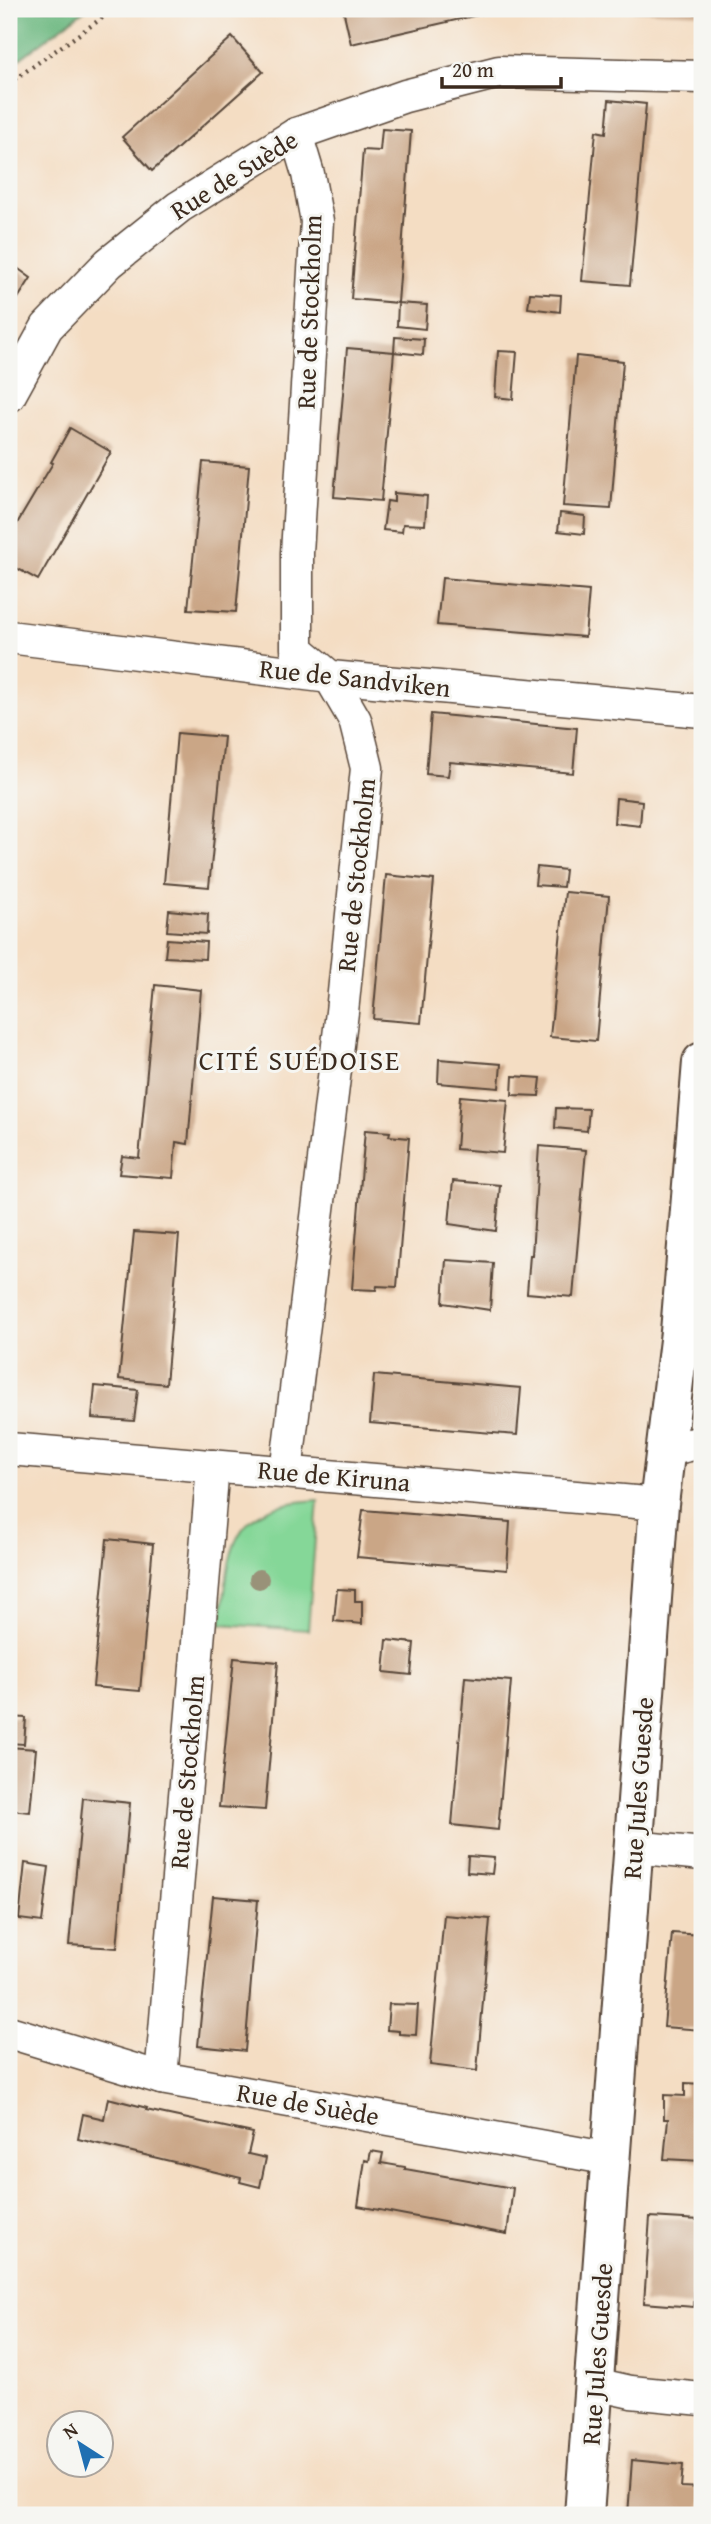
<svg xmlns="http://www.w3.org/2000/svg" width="711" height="2524" font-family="'Gentium Book Plus',serif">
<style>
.green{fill:#85d798;stroke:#60805b;stroke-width:2}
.forest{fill:#6cb880;stroke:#54714f;stroke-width:2}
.building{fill:#caa686}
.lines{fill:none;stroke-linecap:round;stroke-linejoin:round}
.street-casing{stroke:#574537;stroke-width:35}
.secondary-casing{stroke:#574537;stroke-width:42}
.path{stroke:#574537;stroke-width:4.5;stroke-dasharray:2 5;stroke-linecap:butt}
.street{stroke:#fff;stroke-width:32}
.secondary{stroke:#fff;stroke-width:38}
.tree{fill:#999279}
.labels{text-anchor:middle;stroke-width:6;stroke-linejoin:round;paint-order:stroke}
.street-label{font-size:26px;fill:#3b2a1e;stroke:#f6f6f2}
.neighbourhood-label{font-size:28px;letter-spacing:2px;fill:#3b2a1e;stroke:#f6f6f2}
</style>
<rect width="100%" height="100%" fill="#f6f6f2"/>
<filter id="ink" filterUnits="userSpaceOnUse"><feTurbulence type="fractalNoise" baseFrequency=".0143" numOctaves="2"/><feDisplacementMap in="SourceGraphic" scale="14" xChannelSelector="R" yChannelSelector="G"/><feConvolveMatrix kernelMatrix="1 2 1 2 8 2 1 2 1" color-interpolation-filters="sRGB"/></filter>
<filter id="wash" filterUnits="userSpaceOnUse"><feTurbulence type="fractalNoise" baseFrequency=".00686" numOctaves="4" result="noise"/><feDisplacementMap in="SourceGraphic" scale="28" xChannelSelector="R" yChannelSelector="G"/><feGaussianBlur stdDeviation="1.57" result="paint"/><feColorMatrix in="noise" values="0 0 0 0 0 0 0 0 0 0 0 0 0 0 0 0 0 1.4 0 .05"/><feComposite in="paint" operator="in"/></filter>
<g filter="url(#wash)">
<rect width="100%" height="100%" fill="#f4ddc3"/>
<path class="green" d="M 318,1500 L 308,1630 L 221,1624 C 231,1549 225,1505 318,1500 Z"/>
<polygon class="forest" points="9,9 86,9 9,67"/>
<g id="blocks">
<g class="building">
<polygon points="343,9 499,9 500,10 351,44"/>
<polygon points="632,9 702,9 702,14 632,11"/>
<polygon points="232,37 263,72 152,171 122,137"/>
<polygon points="609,100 646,104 630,285 582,281 596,131 606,133"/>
<polygon points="382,129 411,131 398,303 427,305 425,329 397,326 398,303 351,299 363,150 380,151"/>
<polygon points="9,262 31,278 9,312"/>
<polygon points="530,293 561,295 560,312 528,308"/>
<polygon points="395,337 424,339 423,355 394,352"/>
<polygon points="347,348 394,352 381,501 334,497"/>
<polygon points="498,351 517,352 513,399 495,397"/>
<polygon points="576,356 623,361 611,509 563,506"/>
<polygon points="70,428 111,452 38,580 9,564 9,537 53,463 51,462"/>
<polygon points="203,462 249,466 236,612 188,609"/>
<polygon points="394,493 427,496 425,525 403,524 402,532 383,530 387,501 394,502"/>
<polygon points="560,513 585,516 584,534 558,531"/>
<polygon points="442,578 589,591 585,637 437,625"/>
<polygon points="431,714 577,728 573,773 450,762 448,776 426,774"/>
<polygon points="177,733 224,737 209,887 164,883"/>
<polygon points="616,798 642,801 640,826 614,823"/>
<polygon points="537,867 565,870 563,887 535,885"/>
<polygon points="386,875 434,880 421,1023 373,1019"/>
<polygon points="565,892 609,896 596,1041 550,1037"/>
<polygon points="169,910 208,914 207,934 167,931"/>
<polygon points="167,939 206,942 205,959 165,957"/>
<polygon points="155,985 201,990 188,1144 176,1142 173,1178 119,1174 122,1156 139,1158"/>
<polygon points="439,1059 501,1064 499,1088 438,1083"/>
<polygon points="513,1076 541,1078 539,1096 512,1095"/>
<polygon points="460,1096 508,1100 503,1153 456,1149"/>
<polygon points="556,1108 589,1109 587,1131 555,1128"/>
<polygon points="365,1130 390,1132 389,1136 409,1138 397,1287 377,1286 376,1290 352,1289"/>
<polygon points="539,1146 586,1150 573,1297 527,1293 530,1255 532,1255"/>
<polygon points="453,1181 500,1185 496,1231 449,1224"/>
<polygon points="134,1232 179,1235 166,1384 119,1379"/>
<polygon points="446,1260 493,1263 490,1310 443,1303"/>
<polygon points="374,1375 521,1388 517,1435 370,1423"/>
<polygon points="95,1386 138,1390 134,1421 92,1418"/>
<polygon points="363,1510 510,1522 507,1570 357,1557"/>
<polygon points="107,1539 153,1544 140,1691 93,1687"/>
<polygon points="337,1589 355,1590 355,1601 362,1601 362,1624 334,1621"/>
<polygon points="387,1640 414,1643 411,1675 384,1672"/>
<polygon points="234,1658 278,1662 265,1810 219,1807"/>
<polygon points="465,1677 511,1681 498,1830 452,1825"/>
<polygon points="9,1717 26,1718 24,1744 9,1743"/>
<polygon points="9,1747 36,1749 30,1812 9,1810"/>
<polygon points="83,1798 130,1803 117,1948 69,1945"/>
<polygon points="468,1856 494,1858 492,1874 467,1872"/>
<polygon points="25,1863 49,1867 42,1922 19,1919"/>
<polygon points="213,1896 258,1900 245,2051 198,2046"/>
<polygon points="444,1915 490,1919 477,2071 430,2065"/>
<polygon points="672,1933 702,1935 702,2030 664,2027"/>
<polygon points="389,2004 418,2005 416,2035 399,2034 399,2031 387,2030"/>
<polygon points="685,2083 702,2084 702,2161 664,2159 668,2119 664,2119 664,2095 685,2096"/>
<polygon points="108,2098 147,2108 146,2110 253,2133 248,2154 266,2158 260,2187 240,2182 241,2178 78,2139 83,2114 104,2119"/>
<polygon points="371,2151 383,2153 381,2163 405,2167 405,2169 513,2188 507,2234 358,2206 365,2160 369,2161"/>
<polygon points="650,2217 700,2220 702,2286 695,2286 694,2307 644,2303"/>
<polygon points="632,2460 683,2465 681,2487 702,2488 700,2515 628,2515"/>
</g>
</g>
</g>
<g filter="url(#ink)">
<use href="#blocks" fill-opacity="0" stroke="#574537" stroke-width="2"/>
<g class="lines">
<defs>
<g id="street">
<polyline points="9,396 47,327 109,263 179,207 296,134 405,96 499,72 702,77"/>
<polyline points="9,637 330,677 702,711"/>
<polyline points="9,1449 659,1504"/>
<polyline points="668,1450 702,1442"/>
<polyline points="286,1472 342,1012 367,768 355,720 330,677 297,649 297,553 317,221 308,174 296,134"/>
<polyline points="634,1847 702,1854"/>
<polyline points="9,2032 161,2078 611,2159"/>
<polyline points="161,2078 213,1466"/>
<polyline points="595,2384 631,2392 702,2399"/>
</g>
<polyline id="secondary" points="584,2515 659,1504 680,1332 702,1062"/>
</defs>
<use href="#street" class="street-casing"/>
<use href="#secondary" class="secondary-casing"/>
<polyline class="path" points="9,83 115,9"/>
<use href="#street" class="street"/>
<use href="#secondary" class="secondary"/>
</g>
<circle class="tree" cx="259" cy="1579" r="10"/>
</g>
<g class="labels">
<g class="street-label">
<text transform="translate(234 175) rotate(-32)" y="9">Rue de Suède</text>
<text transform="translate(309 312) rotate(-88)" y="9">Rue de Stockholm</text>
<text transform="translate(355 678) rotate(6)" y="9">Rue de Sandviken</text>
<text transform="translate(356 875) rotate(-84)" y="9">Rue de Stockholm</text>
<text transform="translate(334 1476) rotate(5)" y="9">Rue de Kiruna</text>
<text transform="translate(187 1772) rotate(-85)" y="9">Rue de Stockholm</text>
<text transform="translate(638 1788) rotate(-86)" y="9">Rue Jules Guesde</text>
<text transform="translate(308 2104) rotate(10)" y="9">Rue de Suède</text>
<text transform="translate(597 2354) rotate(-86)" y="9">Rue Jules Guesde</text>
</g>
<g class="neighbourhood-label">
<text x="300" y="1070">CITÉ SUÉDOISE</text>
</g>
</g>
<rect width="711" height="2524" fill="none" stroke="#f6f6f2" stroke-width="35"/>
<g transform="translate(80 2444) rotate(324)"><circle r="33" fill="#f6f6f2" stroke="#aba49d" stroke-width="2"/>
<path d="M0-5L12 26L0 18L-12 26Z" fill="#1f6fb2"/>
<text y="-10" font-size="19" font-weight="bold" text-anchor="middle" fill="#3b2a1e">N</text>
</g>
<path d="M442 77v10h119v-10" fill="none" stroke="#3b2a1e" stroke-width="3.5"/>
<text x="452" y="77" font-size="21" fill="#3b2a1e" stroke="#f6f6f2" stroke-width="5" paint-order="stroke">20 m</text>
</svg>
